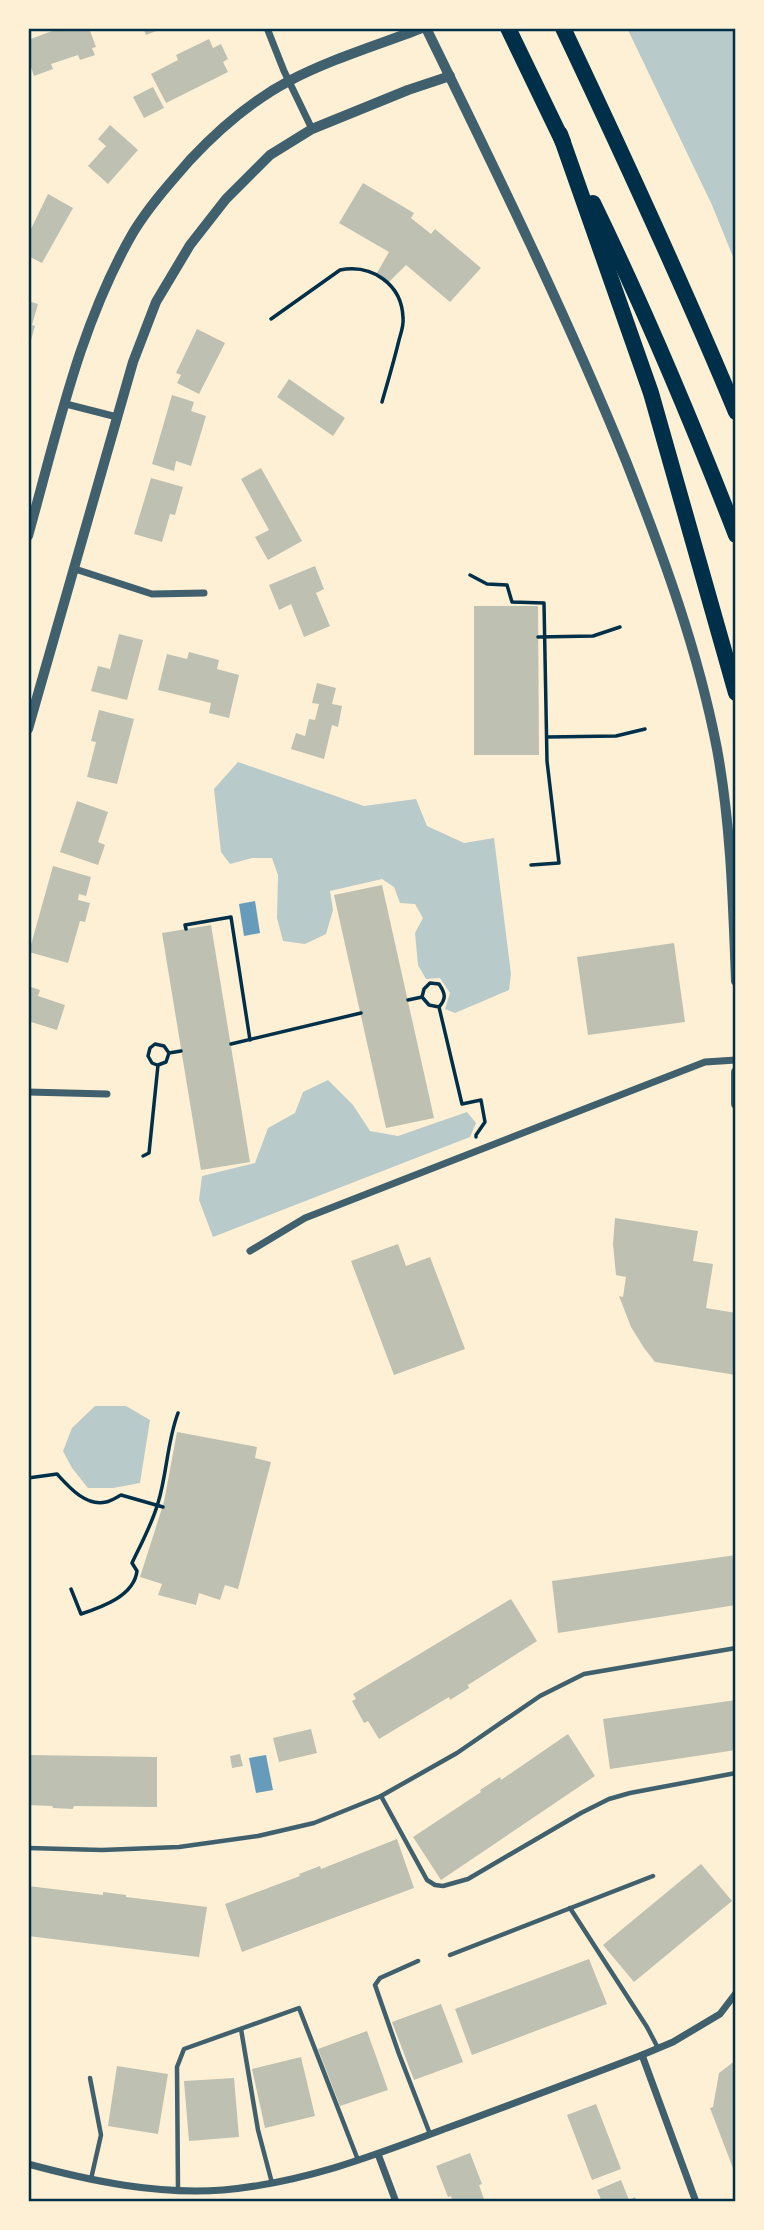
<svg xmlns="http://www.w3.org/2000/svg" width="764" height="2230" font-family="Signika,sans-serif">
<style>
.green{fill:#b9caca}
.water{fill:#669bbc}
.building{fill:#bec0b2}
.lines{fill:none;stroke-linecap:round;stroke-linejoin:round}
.path{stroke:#003049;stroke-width:3.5}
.service{stroke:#3f606c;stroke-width:4.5}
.minor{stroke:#3f606c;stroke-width:7}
.tertiary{stroke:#3f606c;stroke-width:10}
.motorway{stroke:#003049;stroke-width:16}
.neatline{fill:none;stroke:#003049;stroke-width:2.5}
</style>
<rect width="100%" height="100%" fill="#fdf0d5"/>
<g class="green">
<polygon points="627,28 736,28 736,264 712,205"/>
<polygon points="238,762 364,806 416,799 427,826 464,843 494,838 511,974 509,990 455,1013 445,1009 450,993 440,978 426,979 418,965 415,933 423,918 415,904 400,903 394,887 382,879 330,891 333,910 326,934 305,944 283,941 277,918 278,875 272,858 252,858 230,864 221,852 214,789"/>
<polygon points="328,1080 353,1105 370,1131 398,1136 467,1112 476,1123 470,1137 213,1237 199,1200 202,1176 255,1163 268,1128 295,1113 303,1092"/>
<polygon points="95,1406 126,1406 150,1420 140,1483 113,1488 88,1488 72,1468 63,1451 72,1428"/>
</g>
<g class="water">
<polygon points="255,901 260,933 244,936 239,904"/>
<polygon points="266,1755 273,1790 256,1793 249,1758"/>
</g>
<g class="building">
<polygon points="60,28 89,28 96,47 92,48 95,55 80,60 78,55 51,64 53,69 34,76 28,58 28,40"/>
<polygon points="143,28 164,28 146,35"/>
<polygon points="209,39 213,48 221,44 228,59 223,62 228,72 166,103 151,74 178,60 176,55"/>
<polygon points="153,87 164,108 144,118 133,97"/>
<polygon points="110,125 138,150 108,184 88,166 106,146 98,139"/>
<polygon points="363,183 414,213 411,218 431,234 435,229 481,268 450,302 406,265 389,282 377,273 389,252 339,223"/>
<polygon points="48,194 73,208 42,263 28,256 28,235"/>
<polygon points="28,301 38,304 32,325 35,326 29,347"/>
<polygon points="197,329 225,343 199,394 177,383 181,375 176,373"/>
<polygon points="289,379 345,418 333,436 277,397"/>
<polygon points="172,395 194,402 191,411 206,416 191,466 176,461 174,471 152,464"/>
<polygon points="261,468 302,541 268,560 255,537 269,530 241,479"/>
<polygon points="151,478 183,487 175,515 170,514 162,542 134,534"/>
<polygon points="315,566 324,589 316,593 330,626 304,637 291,604 279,610 269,585"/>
<polygon points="474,606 538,606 539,755 474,755"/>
<polygon points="119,634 143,640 127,700 91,691 98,666 110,669"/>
<polygon points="189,652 219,660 217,669 239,675 229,718 209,713 211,703 158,690 167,654 187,659"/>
<polygon points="317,683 336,688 332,704 342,706 338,727 332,725 324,759 291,749 296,733 305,736 309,719 315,720 319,704 312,703"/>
<polygon points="99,710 134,719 117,784 87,777 96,742 91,741"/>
<polygon points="77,801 108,812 98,842 105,845 98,865 60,852"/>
<polygon points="53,866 91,877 86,896 79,894 78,900 90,903 85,922 80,921 68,963 29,952"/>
<polygon points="382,885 434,1118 386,1128 334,895"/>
<polygon points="211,925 250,1162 201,1170 162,933"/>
<polygon points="674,943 685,1022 588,1035 577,957"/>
<polygon points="28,986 40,990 38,996 65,1005 57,1030 28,1021"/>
<polygon points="615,1218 698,1231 693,1261 713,1264 706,1308 736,1313 736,1375 655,1362 644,1348 631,1327 619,1296 623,1297 626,1277 616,1275 613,1244"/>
<polygon points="398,1244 406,1266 430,1257 465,1349 394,1375 351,1261"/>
<polygon points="177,1432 257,1447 255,1458 271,1462 238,1589 225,1585 220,1600 199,1593 196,1605 158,1595 162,1584 140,1577 164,1502"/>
<polygon points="736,1555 736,1605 558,1633 552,1581"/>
<polygon points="511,1599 537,1641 468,1685 469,1688 450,1700 449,1697 379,1739 368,1721 364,1723 352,1701 356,1699 353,1694"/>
<polygon points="736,1700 736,1750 610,1769 603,1719"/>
<polygon points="311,1729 317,1753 279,1762 273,1738"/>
<polygon points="568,1734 595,1776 441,1880 413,1837 481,1792 480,1790 500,1777 501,1780"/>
<polygon points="240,1754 243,1766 232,1768 230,1756"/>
<polygon points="28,1755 157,1757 157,1807 74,1806 73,1809 53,1808 52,1806 28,1805"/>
<polygon points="397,1839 414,1888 242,1952 225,1904 300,1876 299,1874 320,1866 321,1869"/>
<polygon points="701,1864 732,1901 634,1982 603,1945"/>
<polygon points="28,1886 103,1895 103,1892 126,1895 126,1897 207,1907 199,1957 28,1936"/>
<polygon points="589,1959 607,2004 472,2055 455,2009"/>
<polygon points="441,2004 463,2062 414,2080 392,2022"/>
<polygon points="367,2031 388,2090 340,2106 318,2049"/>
<polygon points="301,2057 315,2116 265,2128 252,2069"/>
<polygon points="736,2060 736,2176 710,2108 713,2107 719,2073"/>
<polygon points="117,2066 168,2074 158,2134 108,2126"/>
<polygon points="234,2078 239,2137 189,2141 184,2081"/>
<polygon points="596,2104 621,2169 592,2180 567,2115"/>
<polygon points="470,2153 482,2184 479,2185 485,2202 453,2202 451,2196 448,2197 436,2166"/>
<polygon points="621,2180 629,2200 635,2197 637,2202 602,2202 597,2190"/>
</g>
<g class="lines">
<g class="path">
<path d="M 271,319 L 340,270 C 372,264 402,284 403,318 C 404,325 401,333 399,340 C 394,361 388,381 382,402"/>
<polyline points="470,575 487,584 507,585 512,602 544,603 547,761 559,863 531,865"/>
<polyline points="538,637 593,636 620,627"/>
<polyline points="547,737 616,736 645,729"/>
<polyline points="186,929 185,925 231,917 250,1040"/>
<path d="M 422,997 L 424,989 L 430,983 L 439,984 C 446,994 446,999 439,1007"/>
<polyline points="408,1000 422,997 429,1005 439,1007 462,1104 481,1100 485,1122 476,1135 476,1137"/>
<polyline points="231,1044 361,1013"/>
<polyline points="157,1065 152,1063 148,1056 150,1048 155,1044 164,1046 169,1053"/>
<polyline points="143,1156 149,1153 158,1065 166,1062 169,1053 181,1051"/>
<path d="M 28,1478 L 57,1474 C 69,1487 86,1507 106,1502 C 111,1501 117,1497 121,1495 L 163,1507"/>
<path d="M 71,1589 L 81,1614 C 102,1607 134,1596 137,1571 L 132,1563 C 141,1544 152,1524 158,1503 C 167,1474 167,1442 178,1413"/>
</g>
<g class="service">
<polyline points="381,1796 427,1880 435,1885 443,1886 468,1879 581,1813 609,1799 630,1793 736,1773"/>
<polyline points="28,1848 102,1850 179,1847 258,1836 314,1823 381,1796 457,1753 540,1696 584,1674 736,1648"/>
<polyline points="570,1908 647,2027 658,2048"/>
<polyline points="450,1955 653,1876"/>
<polyline points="418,1961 380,1978 375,1985 399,2054 430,2134"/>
<polyline points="241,2029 258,2130 272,2183"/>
<polyline points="90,2078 101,2135 91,2179"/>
<polyline points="178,2190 177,2067 184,2049 299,2008 358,2160"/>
</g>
<g class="minor">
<polyline points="267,28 284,71 312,129"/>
<polyline points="66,404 117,417"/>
<polyline points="75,569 152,594 204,593"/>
<polyline points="28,1092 107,1094"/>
<polyline points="250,1251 305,1218 705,1062 736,1060"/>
<polyline points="642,2055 696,2202"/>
<polyline points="378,2154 396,2202"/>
<path d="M 28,2164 C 91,2181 157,2195 223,2190 C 303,2183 373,2156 447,2128 C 512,2104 577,2080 642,2055 L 673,2042 L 720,2014 L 736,1993"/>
</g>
<g class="tertiary">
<path d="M 426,28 C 496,171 566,314 626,461 C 663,555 698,650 717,749 C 731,825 733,903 736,981"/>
<path d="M 28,536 C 57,433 80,323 134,231 C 150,205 170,183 190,160 C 219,129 251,101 289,81 C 331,59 378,45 422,28"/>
<polyline points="28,729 133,362 156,302 190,245 226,199 270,155 312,129 408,90 450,76"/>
<polyline points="736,1072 736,1104"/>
</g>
<g class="motorway">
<polyline points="508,28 563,142"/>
<path d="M 563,28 C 623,155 682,282 736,412"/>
<polyline points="560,134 651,393 736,693"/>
<path d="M 593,203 C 646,312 692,422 736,535"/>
</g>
</g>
<rect width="764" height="2230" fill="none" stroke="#fdf0d5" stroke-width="60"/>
<rect x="30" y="30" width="704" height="2170" class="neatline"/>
</svg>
